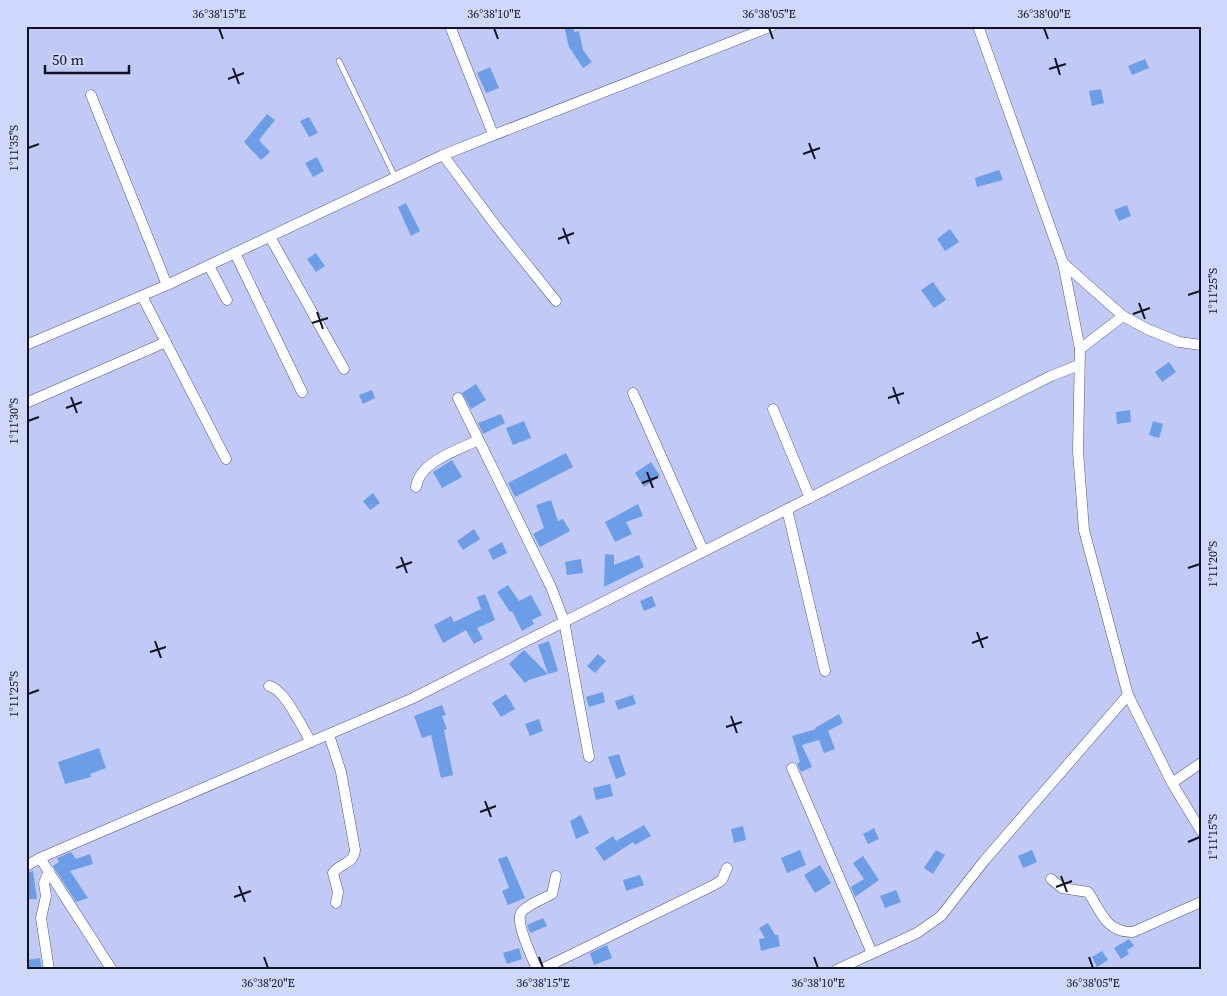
<svg xmlns="http://www.w3.org/2000/svg" width="1227" height="996" font-family="'Source Serif 4',serif">
<style>
.building{fill:#6c9ee7}
.lines{fill:none;stroke-linecap:round;stroke-linejoin:round}
.lane-casing{stroke:#535981;stroke-width:6}
.street-casing{stroke:#535981;stroke-width:11}
.lane{stroke:#fff;stroke-width:5}
.street{stroke:#fff;stroke-width:10}
.ticks{fill:none;stroke:#111323;stroke-width:2}
.neatline{fill:none;stroke:#111323;stroke-width:2}
.ticks-label{font-size:12px;text-anchor:middle;fill:#111323}
</style>
<rect width="100%" height="100%" fill="#c1c9f7"/>
<g class="building">
<polygon points="564,26 573,26 574,32 579,31 583,50 592,62 583,68 569,47"/>
<polygon points="1145,59 1149,68 1132,75 1128,66"/>
<polygon points="490,67 499,88 486,93 477,73"/>
<polygon points="1101,89 1104,103 1092,106 1089,91"/>
<polygon points="267,114 275,120 259,140 270,152 261,160 244,142"/>
<polygon points="309,117 318,133 309,137 300,121"/>
<polygon points="317,157 324,171 313,177 305,163"/>
<polygon points="999,170 1003,180 977,187 975,178"/>
<polygon points="406,203 420,231 411,236 398,207"/>
<polygon points="1127,205 1131,216 1119,221 1114,210"/>
<polygon points="950,229 959,242 945,251 937,239"/>
<polygon points="316,253 325,266 316,272 307,259"/>
<polygon points="933,282 946,300 934,308 921,290"/>
<polygon points="1169,362 1176,372 1162,382 1155,372"/>
<polygon points="476,384 486,400 471,409 462,393"/>
<polygon points="372,390 375,398 363,404 359,395"/>
<polygon points="1130,410 1131,422 1117,424 1116,412"/>
<polygon points="501,414 505,423 483,434 478,423"/>
<polygon points="524,421 531,438 513,445 506,428"/>
<polygon points="1153,421 1163,424 1159,438 1149,435"/>
<polygon points="566,453 573,467 515,497 508,483"/>
<polygon points="452,460 462,477 442,488 433,472"/>
<polygon points="651,462 660,476 644,487 635,473"/>
<polygon points="373,493 380,503 370,510 363,501"/>
<polygon points="551,500 558,521 563,519 570,531 540,547 533,534 544,528 536,505"/>
<polygon points="638,504 643,516 626,522 632,534 615,542 605,522"/>
<polygon points="474,529 480,539 463,550 457,541"/>
<polygon points="502,542 507,553 493,560 488,550"/>
<polygon points="605,554 614,555 614,565 639,555 644,567 604,587"/>
<polygon points="581,559 583,573 567,575 565,562"/>
<polygon points="508,585 519,601 531,595 542,615 532,620 534,624 522,631 512,611 510,612 497,592"/>
<polygon points="485,594 495,620 477,628 483,639 474,644 466,630 443,643 434,625 451,616 454,622 481,609 477,597"/>
<polygon points="652,596 656,606 644,611 640,601"/>
<polygon points="549,641 558,671 548,674 538,645"/>
<polygon points="524,650 548,674 529,680 525,683 509,664"/>
<polygon points="598,654 606,661 595,673 587,666"/>
<polygon points="603,692 605,702 589,707 586,697"/>
<polygon points="506,694 515,709 501,717 492,703"/>
<polygon points="633,695 636,704 618,710 615,701"/>
<polygon points="442,705 446,715 442,716 447,729 444,730 453,775 441,778 431,735 422,738 414,716"/>
<polygon points="839,714 843,723 828,731 835,749 824,753 819,740 802,745 812,767 801,772 797,763 800,762 792,736 816,729 815,728"/>
<polygon points="539,719 543,731 530,736 525,724"/>
<polygon points="99,748 106,768 90,774 91,777 65,784 58,762"/>
<polygon points="619,754 626,775 616,779 608,757"/>
<polygon points="610,784 613,796 596,800 593,788"/>
<polygon points="581,815 589,833 576,839 570,821"/>
<polygon points="644,825 651,836 635,845 633,842 604,861 595,848 613,836 616,841"/>
<polygon points="743,826 746,840 734,843 731,829"/>
<polygon points="874,828 879,839 868,844 863,834"/>
<polygon points="800,850 806,865 787,873 781,858"/>
<polygon points="936,850 945,855 933,874 924,868"/>
<polygon points="1032,850 1037,862 1023,868 1018,856"/>
<polygon points="71,852 76,859 90,854 93,864 70,871 88,898 76,902 53,866 59,862 57,858"/>
<polygon points="507,856 525,898 508,905 502,891 509,888 498,859"/>
<polygon points="863,856 879,880 855,897 851,887 864,879 853,863"/>
<polygon points="820,865 831,883 815,893 804,875"/>
<polygon points="33,871 37,899 26,899 26,873"/>
<polygon points="640,875 644,885 626,891 623,880"/>
<polygon points="896,890 901,902 885,908 880,896"/>
<polygon points="543,918 547,926 530,933 527,925"/>
<polygon points="768,923 775,935 778,935 780,946 761,951 759,939 765,938 759,928"/>
<polygon points="1129,939 1134,946 1127,950 1129,954 1121,959 1114,948"/>
<polygon points="607,945 612,958 594,965 590,953"/>
<polygon points="519,948 522,959 507,964 503,953"/>
<polygon points="1102,951 1108,960 1097,967 1092,957"/>
<polygon points="40,958 42,970 28,970 27,960"/>
</g>
<g class="lines">
<defs>
<polyline id="lane" points="339,61 395,177"/>
<g id="street">
<polyline points="450,26 493,134"/>
<polyline points="978,26 1063,263 1123,316 1147,329 1179,342 1201,345"/>
<polyline points="91,95 167,285"/>
<polyline points="443,155 496,226 556,301"/>
<polyline points="270,237 344,369"/>
<polyline points="235,253 302,392"/>
<polyline points="1063,263 1080,349 1078,451 1084,530 1128,695 1172,783 1201,831"/>
<polyline points="209,266 227,300"/>
<polyline points="142,296 226,459"/>
<polyline points="26,345 167,285 443,155 772,26"/>
<polyline points="1080,349 1123,316"/>
<polyline points="633,393 703,550"/>
<polyline points="458,398 551,587 564,621 589,757"/>
<polyline points="26,403 166,342"/>
<polyline points="773,409 810,498"/>
<path d="M 416,487 C 420,461 457,451 478,440"/>
<polyline points="787,509 825,671"/>
<path d="M 269,686 C 285,689 302,728 311,742"/>
<path d="M 329,735 L 341,772 L 355,850 C 354,864 340,863 333,873 L 338,892 L 336,903"/>
<polyline points="792,768 872,953"/>
<polyline points="1172,783 1201,763"/>
<polyline points="40,858 112,970"/>
<polyline points="26,866 40,858 411,699 1051,376 1079,365"/>
<polyline points="49,871 44,883 46,896 41,918 49,970"/>
<path d="M 1051,879 L 1062,888 L 1088,892 C 1101,911 1106,933 1133,932 L 1201,902"/>
<path d="M 537,970 C 533,958 515,924 521,913 C 526,905 543,899 552,894 L 556,876"/>
<polyline points="540,970 714,885 722,880 727,868"/>
<polyline points="836,970 917,933 941,916 984,861 1128,695"/>
</g>
</defs>
<use href="#lane" class="lane-casing"/>
<use href="#street" class="street-casing"/>
<use href="#lane" class="lane"/>
<use href="#street" class="street"/>
</g>
<path class="ticks" d="M 219,28 L 223,39M 494,28 L 498,39M 769,28 L 773,39M 1044,28 L 1048,39M 1055,58 L 1060,75M 233,68 L 239,84M 1049,69 L 1066,64M 228,79 L 244,73M 809,143 L 815,159M 28,148 L 39,144M 803,154 L 820,148M 563,228 L 569,244M 558,239 L 574,233M 1188,295 L 1200,291M 1139,303 L 1145,319M 317,312 L 323,329M 1133,314 L 1150,308M 312,323 L 328,318M 893,387 L 899,404M 71,397 L 77,413M 888,398 L 904,393M 66,408 L 82,402M 28,421 L 39,417M 647,472 L 653,488M 642,483 L 658,477M 401,557 L 407,573M 396,568 L 412,562M 1188,568 L 1200,564M 977,632 L 983,648M 155,641 L 161,658M 972,643 L 988,637M 150,652 L 166,647M 28,694 L 39,690M 731,716 L 737,733M 726,727 L 742,722M 485,801 L 491,817M 480,812 L 496,806M 1188,842 L 1200,837M 1061,876 L 1067,892M 239,886 L 245,902M 1056,887 L 1072,881M 234,897 L 251,891M 264,957 L 268,968M 539,957 L 543,968M 814,957 L 818,968M 1089,957 L 1093,968"/>
<rect width="1227" height="996" fill="none" stroke="#d0d7fc" stroke-width="55"/>
<path d="M45 65v8h84v-8" fill="none" stroke="#111323" stroke-width="2.5"/>
<text x="52" y="65" font-size="15" fill="#111323" stroke="#d0d7fc" stroke-width="4" paint-order="stroke">50 m</text>
<rect x="28" y="28" width="1172" height="940" class="neatline"/>
<g class="ticks-label">
<text x="219" y="18">36°38'15"E</text>
<text x="494" y="18">36°38'10"E</text>
<text x="769" y="18">36°38'05"E</text>
<text x="1044" y="18">36°38'00"E</text>
<text transform="translate(14 148) rotate(-90)" y="4">1°11'35"S</text>
<text transform="translate(1213 291) rotate(-90)" y="4">1°11'25"S</text>
<text transform="translate(14 421) rotate(-90)" y="4">1°11'30"S</text>
<text transform="translate(1213 564) rotate(-90)" y="4">1°11'20"S</text>
<text transform="translate(14 694) rotate(-90)" y="4">1°11'25"S</text>
<text transform="translate(1213 837) rotate(-90)" y="4">1°11'15"S</text>
<text x="268" y="987">36°38'20"E</text>
<text x="543" y="987">36°38'15"E</text>
<text x="818" y="987">36°38'10"E</text>
<text x="1093" y="987">36°38'05"E</text>
</g>
</svg>
